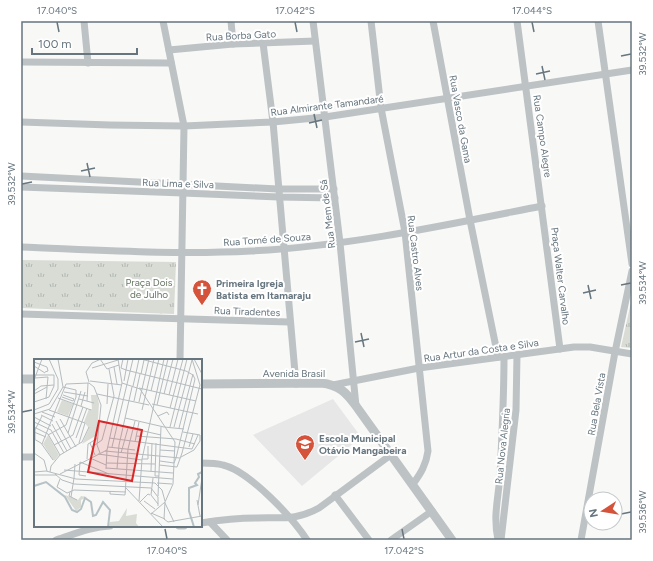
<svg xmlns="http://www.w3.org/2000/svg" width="653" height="561" font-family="Figtree,sans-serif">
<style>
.built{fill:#e6e7e6}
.park{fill:url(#park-tufts)}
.garden{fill:#d8dcd5}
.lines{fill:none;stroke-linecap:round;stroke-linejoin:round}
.minor{stroke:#bdc2c5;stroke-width:7}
.tertiary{stroke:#bdc2c5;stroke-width:9}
.ticks{fill:none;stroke:#66757e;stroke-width:1.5}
.labels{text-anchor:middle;stroke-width:4;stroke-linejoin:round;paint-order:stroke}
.street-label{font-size:10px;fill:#66757e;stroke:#fff}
.park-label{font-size:10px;fill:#687764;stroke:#fff}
.poi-label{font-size:10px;font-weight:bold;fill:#66757e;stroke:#fff;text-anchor:start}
.inset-river{fill:none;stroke:#b6c2c6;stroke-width:2}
.inset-road{fill:none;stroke:#b5bcbf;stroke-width:1}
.view{fill:#d62828;fill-opacity:0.15;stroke:#d62828;stroke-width:2}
.inset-edge{fill:none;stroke:#66757e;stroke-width:2}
.neatline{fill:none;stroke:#66757e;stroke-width:1.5}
.ticks-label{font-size:10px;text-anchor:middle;fill:#66757e}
</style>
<defs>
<pattern id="park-tufts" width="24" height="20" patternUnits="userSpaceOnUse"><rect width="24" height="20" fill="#d8dcd5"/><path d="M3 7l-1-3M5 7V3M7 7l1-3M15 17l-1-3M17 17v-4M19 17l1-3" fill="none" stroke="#b3b7b2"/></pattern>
</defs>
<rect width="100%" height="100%" fill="#f8f8f6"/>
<polygon class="built" points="333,399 361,437 302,486 253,435"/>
<g class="park">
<polygon points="21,260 176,262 174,314 21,308"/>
<polygon points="632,298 632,348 621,347"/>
</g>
<polygon class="garden" points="144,269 166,270 165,307 143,307"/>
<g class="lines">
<g class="minor">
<polyline points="84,21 88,63"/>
<polyline points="163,21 184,126 180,360"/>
<polyline points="231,21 233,44"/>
<polyline points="313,21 340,243 356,406"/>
<path d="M 371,21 L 381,108 L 405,232 L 428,451 C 426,465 421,473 413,484"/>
<polyline points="433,21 470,220 498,357"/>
<polyline points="517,21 560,349"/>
<polyline points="598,21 632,264"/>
<polyline points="263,43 273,122 296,384"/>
<polyline points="169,50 233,44 315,41"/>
<polyline points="21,62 171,63"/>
<polyline points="21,122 110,125 184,126 273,122 325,117 632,70"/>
<polyline points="21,176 278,189 334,189"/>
<polyline points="21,187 183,193 279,197 335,198"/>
<path d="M 21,247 C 98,250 175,255 251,251 C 350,246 446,225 542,206"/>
<polyline points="21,314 290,322"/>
<polyline points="333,385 419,368 574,347 590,347 632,354"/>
<polyline points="21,457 35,457"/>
<path d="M 201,463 C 208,463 216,463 223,465 C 249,471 292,517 307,540"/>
<polyline points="335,495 369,540"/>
<polyline points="210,522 227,540"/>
<path d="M 201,523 C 220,520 239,518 257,518 C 282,517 295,521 319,508 L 392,454"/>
<polyline points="179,526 184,526"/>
<path d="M 56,540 C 75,534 91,527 110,526"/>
<polyline points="391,540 432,511"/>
<path d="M 498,540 C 493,516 498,500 500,476 C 502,436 504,397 504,357"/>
<polyline points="501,540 516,410 517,355"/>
<polyline points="581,540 615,352 632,271"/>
</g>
<g class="tertiary">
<polyline points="21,379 35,379"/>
<path d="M 201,384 L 321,383 C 339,385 346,392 356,406 L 452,540"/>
</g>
</g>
<path class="ticks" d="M 57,22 L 59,32M 295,22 L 297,32M 532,22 L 534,32M 621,56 L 631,54M 542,66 L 545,80M 536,74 L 550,71M 314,114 L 317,128M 309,123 L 322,120M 87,163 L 90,177M 81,171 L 95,168M 22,184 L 32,182M 588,285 L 591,299M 621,285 L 631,283M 583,293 L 596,290M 361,333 L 364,347M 355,342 L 369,339M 22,412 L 32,410M 621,514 L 631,512M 165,529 L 167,539M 402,529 L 404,539"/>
<defs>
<symbol id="church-pin" viewBox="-11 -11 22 30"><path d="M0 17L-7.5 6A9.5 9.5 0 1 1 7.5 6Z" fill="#d4533a" stroke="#fff"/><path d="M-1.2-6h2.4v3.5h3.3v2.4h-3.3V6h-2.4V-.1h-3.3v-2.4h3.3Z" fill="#fff"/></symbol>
<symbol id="school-pin" viewBox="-11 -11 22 30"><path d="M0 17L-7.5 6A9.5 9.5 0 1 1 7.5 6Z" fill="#d4533a" stroke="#fff"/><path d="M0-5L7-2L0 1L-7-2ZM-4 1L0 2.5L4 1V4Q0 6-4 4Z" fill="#fff"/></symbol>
</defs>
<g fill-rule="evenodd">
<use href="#church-pin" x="191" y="278" width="22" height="30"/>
<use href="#school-pin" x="294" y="433" width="22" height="30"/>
</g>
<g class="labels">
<g class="street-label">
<text transform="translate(241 35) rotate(-3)" y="4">Rua Borba Gato</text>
<text transform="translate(327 105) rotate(-7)" y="4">Rua Almirante Tamandaré</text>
<text transform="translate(461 119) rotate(80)" y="4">Rua Vasco da Gama</text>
<text transform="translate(543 136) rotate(82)" y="4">Rua Campo Alegre</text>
<text transform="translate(178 183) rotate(2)" y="4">Rua Lima e Silva</text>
<text transform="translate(327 214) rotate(-97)" y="4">Rua Mem de Sá</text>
<text transform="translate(267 239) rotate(-4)" y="4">Rua Tomé de Souza</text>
<text transform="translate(416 253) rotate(83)" y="4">Rua Castro Alves</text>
<text transform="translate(561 276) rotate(83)" y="4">Praça Walter Carvalho</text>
<text transform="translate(247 311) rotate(2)" y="4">Rua Tiradentes</text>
<text transform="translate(481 350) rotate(-8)" y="4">Rua Artur da Costa e Silva</text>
<text x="294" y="377">Avenida Brasil</text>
<text transform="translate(596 404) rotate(-80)" y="4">Rua Bela Vista</text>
<text transform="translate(502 446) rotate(-84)" y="4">Rua Nova Alegria</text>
</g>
<g class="park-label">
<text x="149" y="286">Praça Dois<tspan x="149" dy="12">de Julho</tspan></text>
</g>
<g class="poi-label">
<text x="216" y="287">Primeira Igreja<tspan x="216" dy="12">Batista em Itamaraju</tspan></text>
<text x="319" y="442">Escola Municipal<tspan x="319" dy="12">Otávio Mangabeira</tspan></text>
</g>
</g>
<g transform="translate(34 359)">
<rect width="168" height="168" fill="#f8f8f6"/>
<path d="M 57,36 L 63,36 L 65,45 L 63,76 L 48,85 L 55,69 L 50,63 L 55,50 L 58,50 ZM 31,136 L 44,141 L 47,137 L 53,138 L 47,141 L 47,148 L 42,152 ZM 93,149 L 92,157 L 103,155 L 102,164 L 105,168 L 74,168 L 76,163 L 85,162 Z" fill="#d8dcd5"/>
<path d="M 14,76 L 25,96 L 20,102 L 9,85 Z" fill="#d8dcd5"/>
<path d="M 28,41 L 39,45 L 34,57 L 23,53 Z" fill="#d8dcd5"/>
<path class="inset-river" d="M 0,127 L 12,123 L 31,138 L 38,151 L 43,153 L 47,150 L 51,139 L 57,143 L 59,157 L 62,156 L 69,143 L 76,151 L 74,168M 160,168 L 155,152 L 155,129 L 163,126 L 161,124 L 165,118 L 164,115 L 168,113"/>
<path class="inset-road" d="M 24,0 L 29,28M 66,0 L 73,10 L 85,6M 84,0 L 88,24 L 106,30 L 141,83 L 139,125 L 131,143 L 130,160 L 134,163M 89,0 L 87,9 L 92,11 L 90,22M 94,0 L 92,11 L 168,30M 107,0 L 152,12 L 159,16 L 161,20 L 142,99 L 140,104 L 126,102M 160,0 L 168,15M 0,3 L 13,8 L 14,12 L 11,13M 0,7 L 11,14M 80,8 L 83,25M 58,9 L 84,1M 102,14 L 105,0M 107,15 L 110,1M 0,16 L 20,16M 1,19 L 14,18M 0,21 L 8,0M 56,22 L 88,26M 55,23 L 52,13 L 58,4 L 67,0M 55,24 L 60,28 L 67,46 L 63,86 L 66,94M 32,25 L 55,24M 99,27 L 102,14M 105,29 L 162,42M 0,32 L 7,27 L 20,26M 117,32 L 125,0M 30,33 L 54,37M 0,35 L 13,28M 63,35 L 115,46M 130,35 L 139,0M 135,36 L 144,0M 28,38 L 39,42 L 40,40 L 29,36M 24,39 L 57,51M 12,40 L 14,18M 45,40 L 60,44M 53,42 L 54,24M 100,42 L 106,15M 0,43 L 15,38 L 20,27 L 20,16M 105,43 L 115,0M 73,45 L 74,25M 118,45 L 164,55M 123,46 L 134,0M 47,47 L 51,33M 136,49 L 149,0M 0,51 L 15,45 L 24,30 L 24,20 L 15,0M 15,51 L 51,64 L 45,84M 108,51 L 120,0M 8,53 L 21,58M 0,55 L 16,50 L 29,28M 7,56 L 19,62M 124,57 L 133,53 L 135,56M 0,58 L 17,67M 91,59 L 130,68 L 150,70M 26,60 L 42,88M 22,62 L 37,90M 65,62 L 79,65M 0,63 L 17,71 L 30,94M 18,65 L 33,92M 79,65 L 127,76M 0,68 L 14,75 L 26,96M 136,68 L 153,0M 140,68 L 158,1M 145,69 L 159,15M 0,73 L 12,78M 34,74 L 47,32M 14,76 L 32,66 L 42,38 L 42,31 L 29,28M 102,77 L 142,80 L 161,85M 42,79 L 53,49M 75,79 L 158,90 L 164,76M 0,80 L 7,84 L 19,101M 1,80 L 1,71 L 8,57M 101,83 L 105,63M 56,84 L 61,96M 122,84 L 121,117 L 125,117M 8,85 L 32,25M 20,86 L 39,76 L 49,48M 58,88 L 68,81 L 80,37 L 75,10M 74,88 L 101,91M 78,88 L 99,0M 155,88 L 159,75M 126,91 L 141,92M 71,92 L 146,99M 0,94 L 10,101 L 13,112M 87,94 L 94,69M 64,95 L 108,101M 147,98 L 160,91 L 166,82 L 166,76 L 149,73M 56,99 L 72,106M 53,100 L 54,85 L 64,79M 108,100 L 114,100 L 114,87M 46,103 L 75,115M 46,103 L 45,116 L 52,117M 72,104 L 121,105M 125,106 L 143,108 L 148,94 L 166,26 L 158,0M 72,109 L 139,114M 72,110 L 73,91M 83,110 L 85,86 L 98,28M 30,111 L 139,120M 117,112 L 118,84M 0,113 L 12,112 L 42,120 L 121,124 L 128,131 L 131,142M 16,113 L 17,107 L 26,96 L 48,83 L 55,68M 21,115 L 28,121 L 40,125 L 117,129 L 124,138 L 124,147M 26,115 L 73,91 L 88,24M 0,116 L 23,116M 40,119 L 41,105M 119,119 L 117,136 L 124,145M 26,120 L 23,128 L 33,134 L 40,131 L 92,133M 123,124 L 138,125M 92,129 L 129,168M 76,132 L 76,135 L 91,136 L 94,90 L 101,62M 36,133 L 35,137 L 43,141M 124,137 L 127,68M 37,138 L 40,119M 163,141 L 166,157M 105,142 L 108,100 L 130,0M 110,142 L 121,150M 106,143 L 114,135 L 116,136M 131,144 L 140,163M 164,146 L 168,119M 117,154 L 131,160M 117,155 L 131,143M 134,163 L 168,157"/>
<path class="view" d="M 65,62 L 108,71 L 98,122 L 54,113 Z"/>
<rect width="168" height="168" class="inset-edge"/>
</g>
<rect width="653" height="561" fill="none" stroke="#ffffff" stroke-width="44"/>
<g transform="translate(603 511) rotate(258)"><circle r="19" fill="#ffffff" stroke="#c2c8cb"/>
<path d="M0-3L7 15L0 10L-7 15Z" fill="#d4533a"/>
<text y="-6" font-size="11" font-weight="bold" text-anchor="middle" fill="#66757e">N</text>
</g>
<path d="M32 48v6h105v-6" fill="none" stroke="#66757e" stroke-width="2"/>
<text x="38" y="48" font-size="12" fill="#66757e" stroke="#ffffff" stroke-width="3" paint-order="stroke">100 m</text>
<rect x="22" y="22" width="609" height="517" class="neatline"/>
<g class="ticks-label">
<text x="57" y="14">17.040°S</text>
<text x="295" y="14">17.042°S</text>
<text x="532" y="14">17.044°S</text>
<text transform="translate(642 54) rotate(-90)" y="4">39.532°W</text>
<text transform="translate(11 184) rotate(-90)" y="4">39.532°W</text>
<text transform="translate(642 283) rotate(-90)" y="4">39.534°W</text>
<text transform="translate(11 412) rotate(-90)" y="4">39.534°W</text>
<text transform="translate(642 512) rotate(-90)" y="4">39.536°W</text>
<text x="167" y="554">17.040°S</text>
<text x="404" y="554">17.042°S</text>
</g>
</svg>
